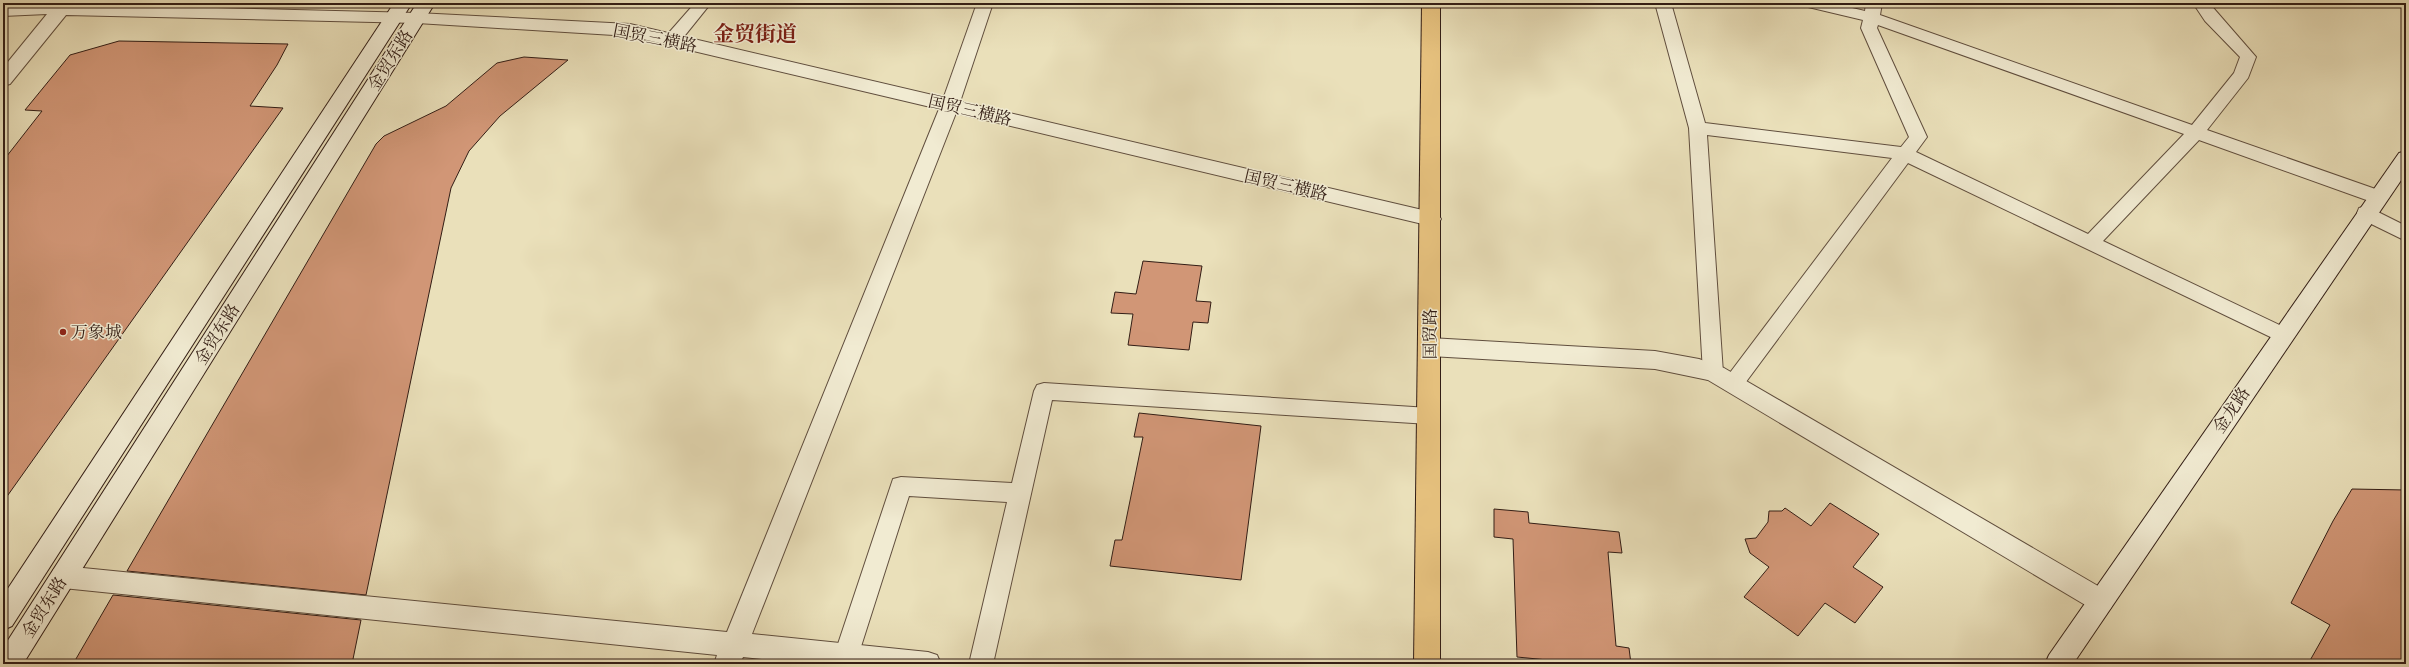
<svg xmlns="http://www.w3.org/2000/svg" width="2409" height="667" font-family="'Sorts Mill Goudy','Noto Serif SC',serif">
<style>
.building{fill:#d19676;stroke:#321d15}
.lines{fill:none;stroke-linecap:round;stroke-linejoin:round}
.minor-casing{stroke:#604e3e;stroke-width:2}
.tertiary-casing{stroke:#604e3e;stroke-width:2}
.secondary-casing{stroke:#321d15;stroke-width:2}
.primary-casing{stroke:#321d15;stroke-width:2}
.minor{fill:#f1ebd2;fill-rule:evenodd}
.tertiary{fill:#f1ebd2;fill-rule:evenodd}
.secondary{fill:#f1ebd2;fill-rule:evenodd}
.primary{fill:#e5c07d;fill-rule:evenodd}
.poi-dot{fill:#8f2418;stroke:#f1ebd2;stroke-width:1.5}
.labels{text-anchor:middle;stroke-width:3;stroke-linejoin:round;paint-order:stroke}
.street-label{font-size:17px;fill:#321d15;stroke:#f1ebd2}
.poi-label{font-size:17px;fill:#321d15;stroke:#f1ebd2;text-anchor:start}
.district-label{font-size:21px;font-weight:bold;fill:#7a1f14;stroke:#f1ebd2}
</style>
<rect width="100%" height="100%" fill="#eae0ba"/>
<filter id="stains"><feTurbulence type="fractalNoise" baseFrequency=".005" numOctaves="4"/><feColorMatrix values="0 0 0 0 .2 0 0 0 0 .09 0 0 0 0 .02 0 0 0 .5 -.17"/></filter>
<radialGradient id="worn" r=".72"><stop offset=".6" stop-color="#630" stop-opacity="0"/><stop offset="1" stop-color="#630" stop-opacity=".3"/></radialGradient>
<g class="building">
<polygon points="119,41 288,44 277,65 250,106 283,108 3,502 3,161 42,111 25,110 70,55"/>
<polygon points="524,57 568,60 500,116 469,151 451,188 366,595 127,571 376,144 384,136 446,106 497,63"/>
<polygon points="1143,261 1202,266 1196,301 1211,302 1208,323 1193,322 1189,350 1128,345 1133,314 1111,313 1115,292 1136,294"/>
<polygon points="1139,413 1261,426 1241,580 1110,566 1115,540 1122,540 1143,437 1134,437"/>
<polygon points="2352,489 2406,490 2406,653 2401,664 2308,664 2330,625 2291,603 2333,521"/>
<polygon points="1830,503 1879,534 1853,567 1883,587 1855,623 1825,603 1798,636 1744,597 1769,567 1750,553 1745,539 1756,538 1768,522 1769,511 1782,511 1785,508 1811,526"/>
<polygon points="1494,509 1528,512 1529,523 1619,532 1622,553 1608,552 1616,646 1629,648 1631,664 1588,664 1517,657 1513,539 1494,537"/>
<polygon points="113,595 361,620 352,664 73,664"/>
</g>
<g class="lines">
<defs>
<g id="minor">
<polygon points="695,3 711,3 678,44 666,44 664,40 666,36"/>
<polygon points="977,3 993,3 959,105 956,109 944,109 941,105"/>
<path d="M 1655,3 L 1671,3 L 1705,123 L 1901,147 L 1909,137 L 1861,28 L 1863,20 L 1804,6 L 1802,3 L 1831,3 L 1865,11 L 1866,3 L 1882,3 L 1880,15 L 2192,125 L 2234,73 L 2240,57 L 2205,21 L 2193,3 L 2209,3 L 2256,57 L 2248,78 L 2207,130 L 2384,192 L 2387,197 L 2384,202 L 2378,203 L 2372,202 L 2199,140 L 2103,241 L 2290,330 L 2293,335 L 2290,340 L 2283,343 L 1908,163 L 1740,390 L 1733,392 L 1726,390 L 1723,384 L 1726,378 L 1892,158 L 1707,135 L 1723,373 L 1720,379 L 1713,381 L 1706,379 L 1703,373 L 1689,128 ZM 1878,25 L 2184,134 L 2088,234 L 1916,152 L 1927,137 L 1877,28 Z"/>
<polygon points="2366,206 2406,226 2406,241 2359,218 2357,213 2359,208"/>
<polygon points="1044,383 1429,408 1436,410 1440,416 1436,422 1429,424 1052,400 993,664 969,664 1007,502 909,496 858,656 854,664 837,664 834,656 893,479 901,477 1012,483 1034,391 1037,385"/>
</g>
<g id="tertiary">
<polygon points="61,4 417,13 630,24 1431,212 1438,214 1441,219 1438,224 1431,226 956,113 752,634 928,652 937,655 941,664 807,664 743,657 740,664 714,664 717,655 63,588 54,585 50,577 54,569 63,566 727,632 939,109 630,36 417,23 66,15 10,84 3,86 3,68 47,14 3,16 3,6"/>
<polygon points="1430,338 1655,351 1699,359 1724,368 2110,593 2114,601 2110,609 2101,612 2092,609 1708,380 1655,369 1430,356 1422,353 1419,347 1422,341"/>
</g>
<g id="secondary">
<polygon points="394,3 412,3 12,626 3,630 3,596"/>
<polygon points="417,3 435,3 23,664 3,664 3,648"/>
<polygon points="2406,151 2406,173 2073,664 2045,664 2049,655 2399,153"/>
</g>
<polygon id="primary" points="1422,3 1440,3 1440,664 1414,664"/>
</defs>
<use href="#minor" class="minor-casing"/>
<use href="#tertiary" class="tertiary-casing"/>
<use href="#secondary" class="secondary-casing"/>
<use href="#primary" class="primary-casing"/>
<use href="#minor" class="minor"/>
<use href="#tertiary" class="tertiary"/>
<use href="#secondary" class="secondary"/>
<use href="#primary" class="primary"/>
</g>
<circle class="poi-dot" cx="63" cy="332" r="4"/>
<g class="labels">
<g class="street-label">
<text transform="translate(655 38) rotate(11)" y="6">国贸三横路</text>
<text transform="translate(390 60) rotate(-58)" y="6">金贸东路</text>
<text transform="translate(970 110) rotate(13)" y="6">国贸三横路</text>
<text transform="translate(1286 185) rotate(13)" y="6">国贸三横路</text>
<text transform="translate(217 334) rotate(-58)" y="6">金贸东路</text>
<text transform="translate(1430 334) rotate(-90)" y="6">国贸路</text>
<text transform="translate(2231 410) rotate(-56)" y="6">金龙路</text>
<text transform="translate(44 607) rotate(-58)" y="6">金贸东路</text>
</g>
<g class="poi-label">
<text x="71" y="338">万象城</text>
</g>
<g class="district-label">
<text x="755" y="41">金贸街道</text>
</g>
</g>
<rect width="2409" height="667" fill="none" stroke="#eae0ba" stroke-width="16"/>
<rect x="4" y="4" width="2401" height="659" fill="none" stroke="#321d15" stroke-width="2"/>
<rect x="8" y="8" width="2393" height="651" fill="none" stroke="#321d15"/>
<rect width="100%" height="100%" filter="url(#stains)"/>
<rect width="100%" height="100%" fill="url(#worn)"/>
</svg>
